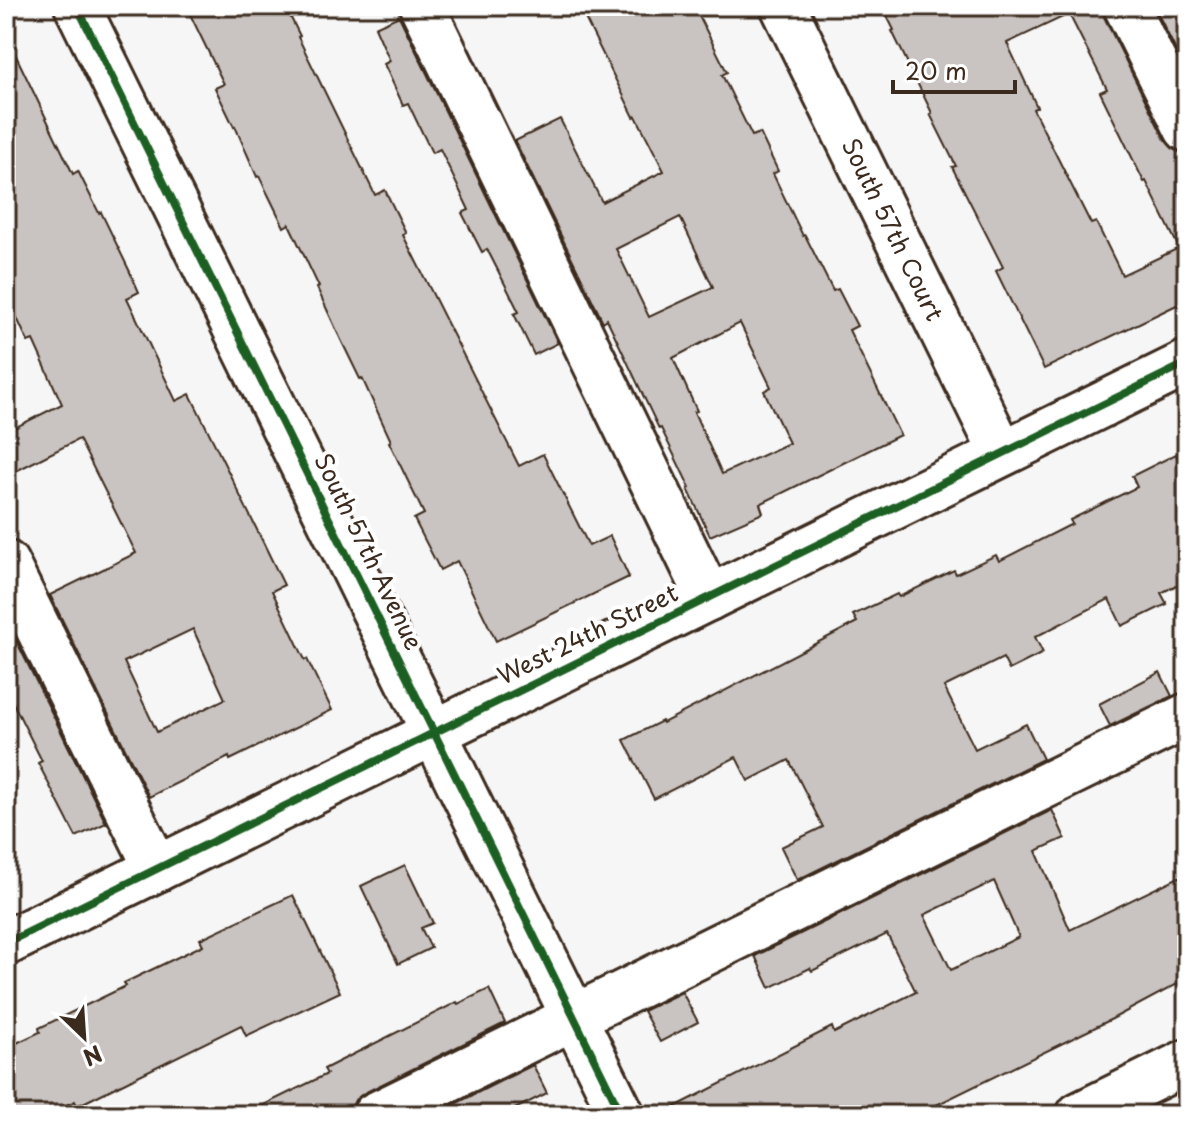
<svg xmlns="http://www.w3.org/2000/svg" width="1193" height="1121" font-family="'Playpen Sans',sans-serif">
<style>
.building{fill:#c9c3c1;stroke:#3b2a1e;stroke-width:2;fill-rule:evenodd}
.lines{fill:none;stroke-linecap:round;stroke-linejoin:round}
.minor-casing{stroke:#3b2a1e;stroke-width:50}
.minor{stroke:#fff;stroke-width:44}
.cycleway-casing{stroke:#fff;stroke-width:13}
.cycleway{stroke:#1b5e20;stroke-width:8}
.labels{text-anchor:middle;stroke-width:8;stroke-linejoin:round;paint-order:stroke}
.street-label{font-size:24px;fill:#3b2a1e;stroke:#fff}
</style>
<rect width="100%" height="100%" fill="#f7f6f6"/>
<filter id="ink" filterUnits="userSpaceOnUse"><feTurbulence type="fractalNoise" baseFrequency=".0125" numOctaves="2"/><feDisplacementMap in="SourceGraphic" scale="16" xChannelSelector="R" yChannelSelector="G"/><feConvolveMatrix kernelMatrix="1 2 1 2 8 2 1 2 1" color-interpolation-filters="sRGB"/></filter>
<g filter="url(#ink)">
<g class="building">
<polygon points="186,6 285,6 300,36 298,37 375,195 385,190 406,233 403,235 519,466 543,454 589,546 610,536 629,577 496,641 457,561 440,570 414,519 424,514 389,442 391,441 362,378 360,379 341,340 317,288 319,287 289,224 284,227 259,176 257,177 235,126 234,127 215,88 224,84"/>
<path d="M 579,6 L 694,6 L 727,72 L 722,75 L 752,136 L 760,133 L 778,171 L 773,174 L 803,236 L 805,235 L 833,291 L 838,289 L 857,326 L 849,330 L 900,435 L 760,504 L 763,513 L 710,536 L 688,489 L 690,488 L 661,428 L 659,429 L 607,319 L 603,322 L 515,141 L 560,119 L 602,202 L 664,171 L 636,116 L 634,117 ZM 680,217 L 713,287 L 649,317 L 616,249 ZM 740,323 L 771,387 L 764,391 L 789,443 L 722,474 L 694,412 L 697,411 L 673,358 Z"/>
<path d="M 882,6 L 1101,6 L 1104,17 L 1165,140 L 1174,150 L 1187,154 L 1187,300 L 1044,369 L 996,271 L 1003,267 L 952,167 L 956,166 L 930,114 L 932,113 L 892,31 L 894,30 ZM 1069,14 L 1107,89 L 1100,92 L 1144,182 L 1146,181 L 1179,248 L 1122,275 L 1096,222 L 1091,224 L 1033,109 L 1037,107 L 1007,43 Z"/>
<polygon points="1154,6 1187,6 1187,73"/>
<polygon points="399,16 558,343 534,355 514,314 519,312 487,249 482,252 462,213 469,210 440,149 432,153 408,103 403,105 384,64 390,61 375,27"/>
<path d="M 6,35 L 73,174 L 78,171 L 99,213 L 101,212 L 130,272 L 139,292 L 127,298 L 176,401 L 190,394 L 263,542 L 284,585 L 272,591 L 305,660 L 307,659 L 332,710 L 230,760 L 229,757 L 149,797 L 50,595 L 136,553 L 79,439 L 6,476 L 6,432 L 62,404 L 33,340 L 28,342 L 6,294 ZM 193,629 L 225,699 L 157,732 L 124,662 Z"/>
<polygon points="1176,454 1187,477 1187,580 1161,593 1167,604 1122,626 1109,599 1035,637 1043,653 1009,670 1003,658 944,687 975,749 1026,724 1043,759 797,880 781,847 823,827 789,760 748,781 736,757 654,799 624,740 662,721 663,723 857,622 853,615 897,594 899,597 954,570 956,574 996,555 999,561 1072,524 1070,520 1137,487 1132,476"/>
<polygon points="6,620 106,823 76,837 38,763 42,761 6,689"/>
<polygon points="1160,672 1172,696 1110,726 1099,704"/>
<path d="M 1052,810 L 1065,838 L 1036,851 L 1070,930 L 1187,873 L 1187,979 L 1112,1019 L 916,1115 L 659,1115 L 832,1027 L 834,1033 L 916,992 L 887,934 L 812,971 L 810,968 L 770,988 L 755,956 ZM 994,881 L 1019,937 L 951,970 L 924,915 Z"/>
<polygon points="405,865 433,923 421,928 431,948 398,964 361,886"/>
<polygon points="293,895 340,992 246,1036 241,1025 77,1106 75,1101 46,1115 13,1115 6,1101 6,1048 40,1032 39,1028 126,986 124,983 203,945 200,939"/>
<polygon points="489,989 505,1023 364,1093 355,1100 351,1109 340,1115 243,1115 327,1074 324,1069 457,1002 458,1004"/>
<polygon points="682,992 698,1022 660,1042 643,1011"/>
<polygon points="533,1065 547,1093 503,1115 455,1115 451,1106"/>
</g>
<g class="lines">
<defs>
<g id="minor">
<polyline points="77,6 622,1115"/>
<polyline points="422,6 709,598"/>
<polyline points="783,6 1002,453"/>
<polyline points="1126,6 1187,129"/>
<polyline points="6,563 157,869"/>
<polyline points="6,943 1187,363"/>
<polyline points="375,1115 1187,716"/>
<polyline points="1079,1115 1187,1062"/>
</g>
</defs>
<use href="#minor" class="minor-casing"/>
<use href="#minor" class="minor"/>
<defs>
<g id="cycleway">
<polyline points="77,6 622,1115"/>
<polyline points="6,943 1187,363"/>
</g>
</defs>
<use href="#cycleway" class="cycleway-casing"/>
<use href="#cycleway" class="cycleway"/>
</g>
</g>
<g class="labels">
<g class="street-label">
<text transform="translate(892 230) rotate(64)" y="8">South 57th Court</text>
<text transform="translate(368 552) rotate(64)" y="8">South 57th Avenue</text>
<text transform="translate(588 635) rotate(-26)" y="8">West 24th Street</text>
</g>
</g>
<rect width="1193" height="1121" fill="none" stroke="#fff" stroke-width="32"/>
<rect x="16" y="16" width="1161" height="1089" fill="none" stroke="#3b2a1e" stroke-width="3" filter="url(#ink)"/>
<g transform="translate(84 1037) rotate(155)" stroke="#ffffff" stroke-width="6" paint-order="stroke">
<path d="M0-6L14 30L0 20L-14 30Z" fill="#3b2a1e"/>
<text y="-12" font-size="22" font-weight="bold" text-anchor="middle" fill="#3b2a1e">N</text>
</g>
<path d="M893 80v12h122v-12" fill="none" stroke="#3b2a1e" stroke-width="4"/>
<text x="905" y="80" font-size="24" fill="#3b2a1e" stroke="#ffffff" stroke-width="6" paint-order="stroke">20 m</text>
</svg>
